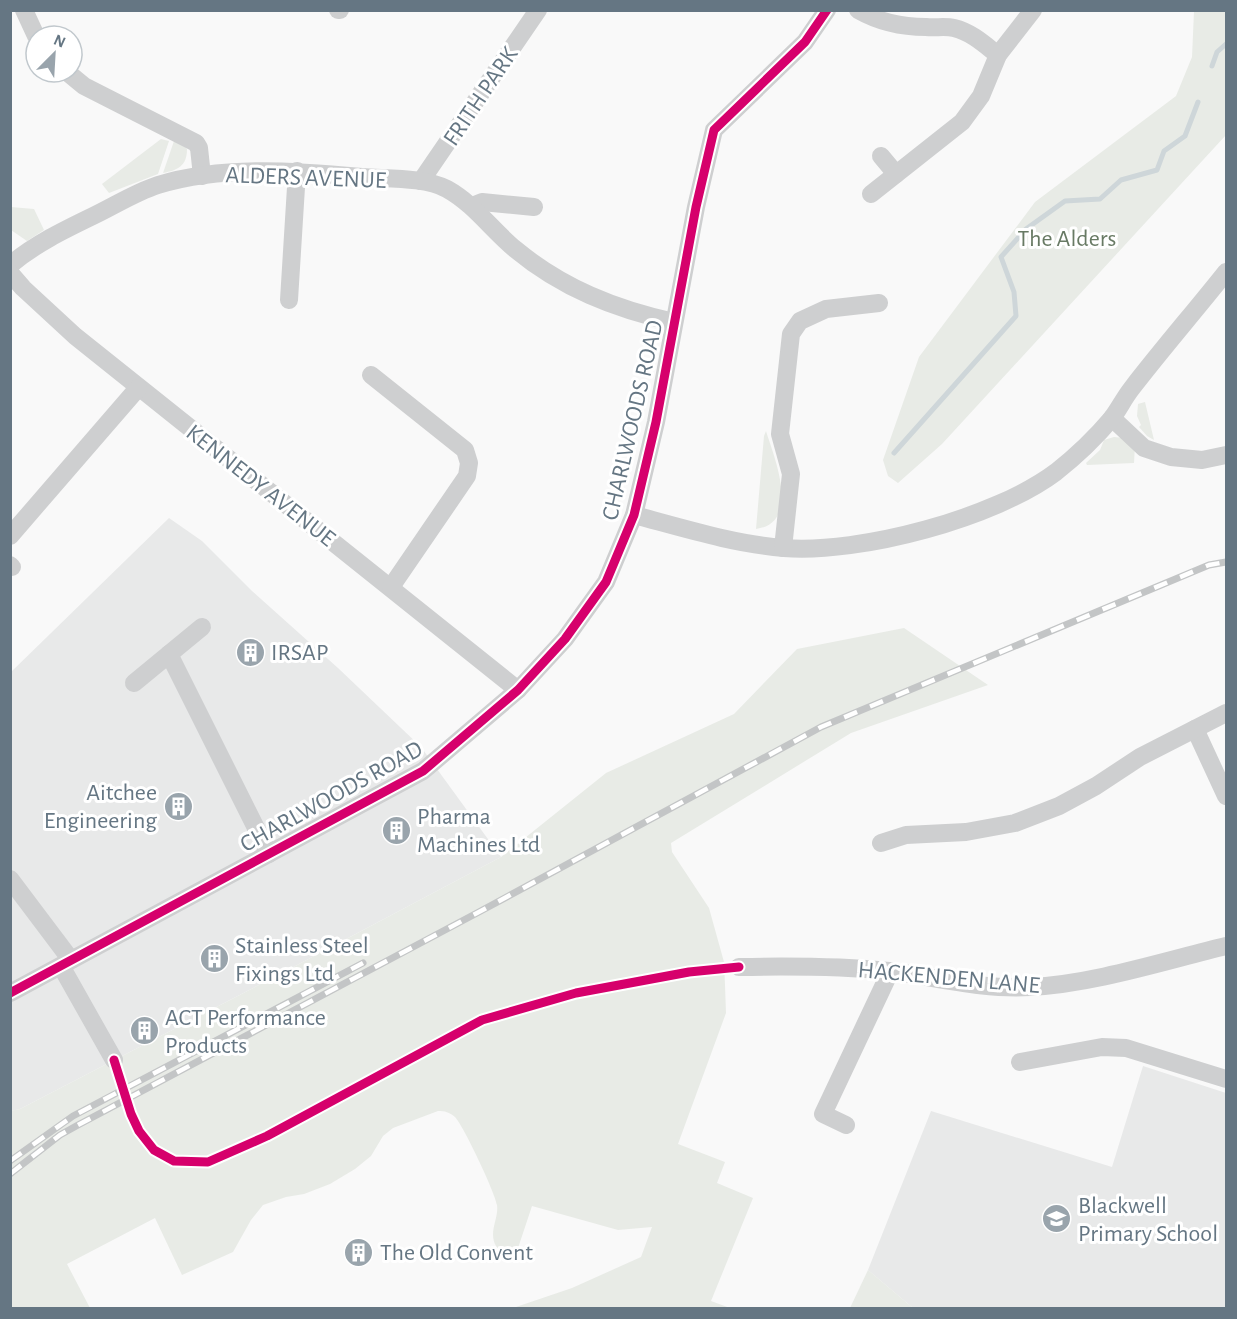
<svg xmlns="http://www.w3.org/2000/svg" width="1237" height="1319" font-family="'Alegreya Sans',sans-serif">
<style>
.built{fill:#e8e9e9}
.green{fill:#e8ebe6}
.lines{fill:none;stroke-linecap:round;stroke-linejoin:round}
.stream{stroke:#ced6d9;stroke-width:5}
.minor{stroke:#cecfd0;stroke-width:18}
.rail-casing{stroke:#c3c5c6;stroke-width:7}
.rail{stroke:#fff;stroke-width:4.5;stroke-dasharray:14;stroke-linecap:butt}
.cycleway-casing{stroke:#fff;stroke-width:13}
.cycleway{stroke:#d6006c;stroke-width:9}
.labels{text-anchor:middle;stroke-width:6;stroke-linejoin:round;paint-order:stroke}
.street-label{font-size:24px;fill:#657683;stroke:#fff}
.park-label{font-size:24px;fill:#687a64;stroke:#fff}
.poi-label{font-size:24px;fill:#657683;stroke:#fff;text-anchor:start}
</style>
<rect width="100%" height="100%" fill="#f9f9f9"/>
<g class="built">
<polygon points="169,518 202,541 252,591 338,668 421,747 501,857 282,973 20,1109 11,1111 11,672"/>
<polygon points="1143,1066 1226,1093 1226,1308 913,1308 868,1270 931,1111 1112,1167"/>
</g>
<g class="green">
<polygon points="1194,11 1226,11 1226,135 942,444 898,483 888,476 883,460 919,357 1035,202 1176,96 1192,57"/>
<polygon points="161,139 169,141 158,174 109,193 102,184"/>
<path d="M 174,141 L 183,145 L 187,149 C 187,166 178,170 163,173 Z"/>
<polygon points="11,193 11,207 34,209 44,230 27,241 11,230"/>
<polygon points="1145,402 1154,440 1147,436 1139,427 1141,425 1137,416 1138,404"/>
<path d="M 766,431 C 774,457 802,523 756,529 L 764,436 Z"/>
<polygon points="1114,437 1124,438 1135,445 1134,463 1087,465 1086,463 1100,450 1104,440"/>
<path d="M 904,628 L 988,685 L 851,733 L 671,843 L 672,852 L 709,908 L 724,962 L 725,985 L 726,1013 L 678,1144 L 725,1162 L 717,1183 L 753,1198 L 711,1301 L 730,1308 L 513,1308 L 572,1288 L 641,1257 L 652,1227 L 618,1230 L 532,1206 L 514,1260 C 507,1257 500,1254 496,1246 C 488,1232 499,1219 497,1205 C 495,1192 463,1125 455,1117 C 449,1112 445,1111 438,1111 L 393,1128 L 383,1136 L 371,1156 L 355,1169 L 330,1184 L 304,1194 L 286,1197 L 263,1205 L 251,1220 L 233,1252 L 182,1275 L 155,1218 L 67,1264 L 90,1308 L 11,1308 L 10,1111 L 20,1109 L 282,973 L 501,857 L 606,773 L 734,714 L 797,649 Z"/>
<polygon points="868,1270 913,1308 850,1308"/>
</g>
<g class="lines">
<g class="stream">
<polyline points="1212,66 1217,52 1226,44"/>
<polyline points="894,453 1016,316 1014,292 1001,257 1026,229 1065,201 1100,199 1121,180 1157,170 1164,151 1185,136 1198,102"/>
</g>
<g class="minor">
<polyline points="24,10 36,36"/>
<polyline points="338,10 340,10"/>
<path d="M 858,10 C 879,22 902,27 926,27 C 935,28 946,26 954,28 C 971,32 984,44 998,55"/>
<polyline points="67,72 84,86 196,143 199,148 202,176"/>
<polyline points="881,156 896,174"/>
<polyline points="421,181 538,10"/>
<polyline points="871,194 962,122 981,96 998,55 1033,10"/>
<polyline points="472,206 482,202 534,207"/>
<path d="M 10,265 C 35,244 64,230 93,216 C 114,206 136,192 158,185 C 224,165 295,171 362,177 C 386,179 425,177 447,189 C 474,204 491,229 515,249 C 562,288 615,309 674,322"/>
<polyline points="10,273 23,288 75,336 518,690"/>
<polyline points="289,300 297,171"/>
<polyline points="371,375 465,450 469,463 467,476 391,587"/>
<polyline points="1112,418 1144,448 1171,457 1202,460 1226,455"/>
<path d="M 634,515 C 683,528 734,544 784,548 C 860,554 995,518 1056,472 C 1075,457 1096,437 1112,418 C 1119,409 1124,398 1132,388 C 1162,349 1195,311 1226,272"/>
<polyline points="10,536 138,388"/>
<polyline points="783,548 791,474 780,434 791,334 800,321 826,309 879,303"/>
<polyline points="10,565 12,567"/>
<polyline points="169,654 269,854"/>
<polyline points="134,683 202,627"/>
<polyline points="1195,729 1226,796"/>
<polyline points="881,843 906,835 966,832 1015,823 1059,806 1096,786 1140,757 1226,713"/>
<polyline points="10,879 71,960"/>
<polyline points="61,966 114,1060"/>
<path d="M 739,967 C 789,966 839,966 889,971 C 935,977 983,990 1030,987 C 1093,984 1164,961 1226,946"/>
<polyline points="10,993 423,771 518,690 565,639 606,582 634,515 656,422 696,207 714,130 805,42 827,10"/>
<polyline points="1020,1062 1102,1047 1126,1048 1226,1079"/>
<polyline points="846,1125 823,1114 890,972"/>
</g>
<defs>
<g id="rail">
<polyline points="10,1161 73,1116 363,963"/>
<polyline points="10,1174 60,1135 78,1125 477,913 821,727 1209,565 1226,562"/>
</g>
</defs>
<use href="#rail" class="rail-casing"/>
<use href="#rail" class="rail"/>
<defs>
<g id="cycleway">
<polyline points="10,993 423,771 518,690 565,639 606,582 634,515 656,422 696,207 714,130 805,42 827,10"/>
<polyline points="114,1060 131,1114 139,1131 154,1150 174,1161 208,1162 267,1136 482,1020 576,993 689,972 739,967"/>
</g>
</defs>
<use href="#cycleway" class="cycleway-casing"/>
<use href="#cycleway" class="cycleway"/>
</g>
<defs>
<symbol id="building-disc" viewBox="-11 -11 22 22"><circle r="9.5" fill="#99a4ac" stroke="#fff"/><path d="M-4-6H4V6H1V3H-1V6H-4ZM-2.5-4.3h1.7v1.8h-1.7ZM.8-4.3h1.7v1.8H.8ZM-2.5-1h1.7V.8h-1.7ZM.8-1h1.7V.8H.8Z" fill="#fff"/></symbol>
<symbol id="school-disc" viewBox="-11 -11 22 22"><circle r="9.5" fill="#99a4ac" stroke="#fff"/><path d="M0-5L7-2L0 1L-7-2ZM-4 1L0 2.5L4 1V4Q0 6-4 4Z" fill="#fff"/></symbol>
</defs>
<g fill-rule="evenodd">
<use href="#building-disc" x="234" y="636" width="33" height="33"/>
<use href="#building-disc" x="162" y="790" width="33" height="33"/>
<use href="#building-disc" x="380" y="814" width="33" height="33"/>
<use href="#building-disc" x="198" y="942" width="33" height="33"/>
<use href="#building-disc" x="128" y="1014" width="33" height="33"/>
<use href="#school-disc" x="1040" y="1202" width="33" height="33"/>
<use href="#building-disc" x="342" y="1236" width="33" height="33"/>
</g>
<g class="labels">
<g class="street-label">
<text transform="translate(480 96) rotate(-56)" y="8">FRITH PARK</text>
<text transform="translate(306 177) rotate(2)" y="8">ALDERS AVENUE</text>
<text transform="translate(632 420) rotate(-77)" y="8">CHARLWOODS ROAD</text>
<text transform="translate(261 485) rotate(38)" y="8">KENNEDY AVENUE</text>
<text transform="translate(331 796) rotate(-29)" y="8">CHARLWOODS ROAD</text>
<text transform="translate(949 977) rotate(5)" y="8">HACKENDEN LANE</text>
</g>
<g class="park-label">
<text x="1067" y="246">The Alders</text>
</g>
<g class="poi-label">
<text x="271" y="660">IRSAP</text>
<text x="157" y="800" text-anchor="end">Aitchee<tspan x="157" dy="28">Engineering</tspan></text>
<text x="417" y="824">Pharma<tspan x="417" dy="28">Machines Ltd</tspan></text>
<text x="235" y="953">Stainless Steel<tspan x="235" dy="28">Fixings Ltd</tspan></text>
<text x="165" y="1025">ACT Performance<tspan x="165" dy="28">Products</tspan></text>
<text x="1078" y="1213">Blackwell<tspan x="1078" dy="28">Primary School</tspan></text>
<text x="380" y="1260">The Old Convent</text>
</g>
</g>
<rect width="1237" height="1319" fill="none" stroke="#657683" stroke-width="24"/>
<g transform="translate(54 54) rotate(24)"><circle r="28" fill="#ffffff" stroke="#c1c8cd" stroke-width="1.5"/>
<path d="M0-4.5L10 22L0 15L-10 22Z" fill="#99a4ac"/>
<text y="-9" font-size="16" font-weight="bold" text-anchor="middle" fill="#657683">N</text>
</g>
</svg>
